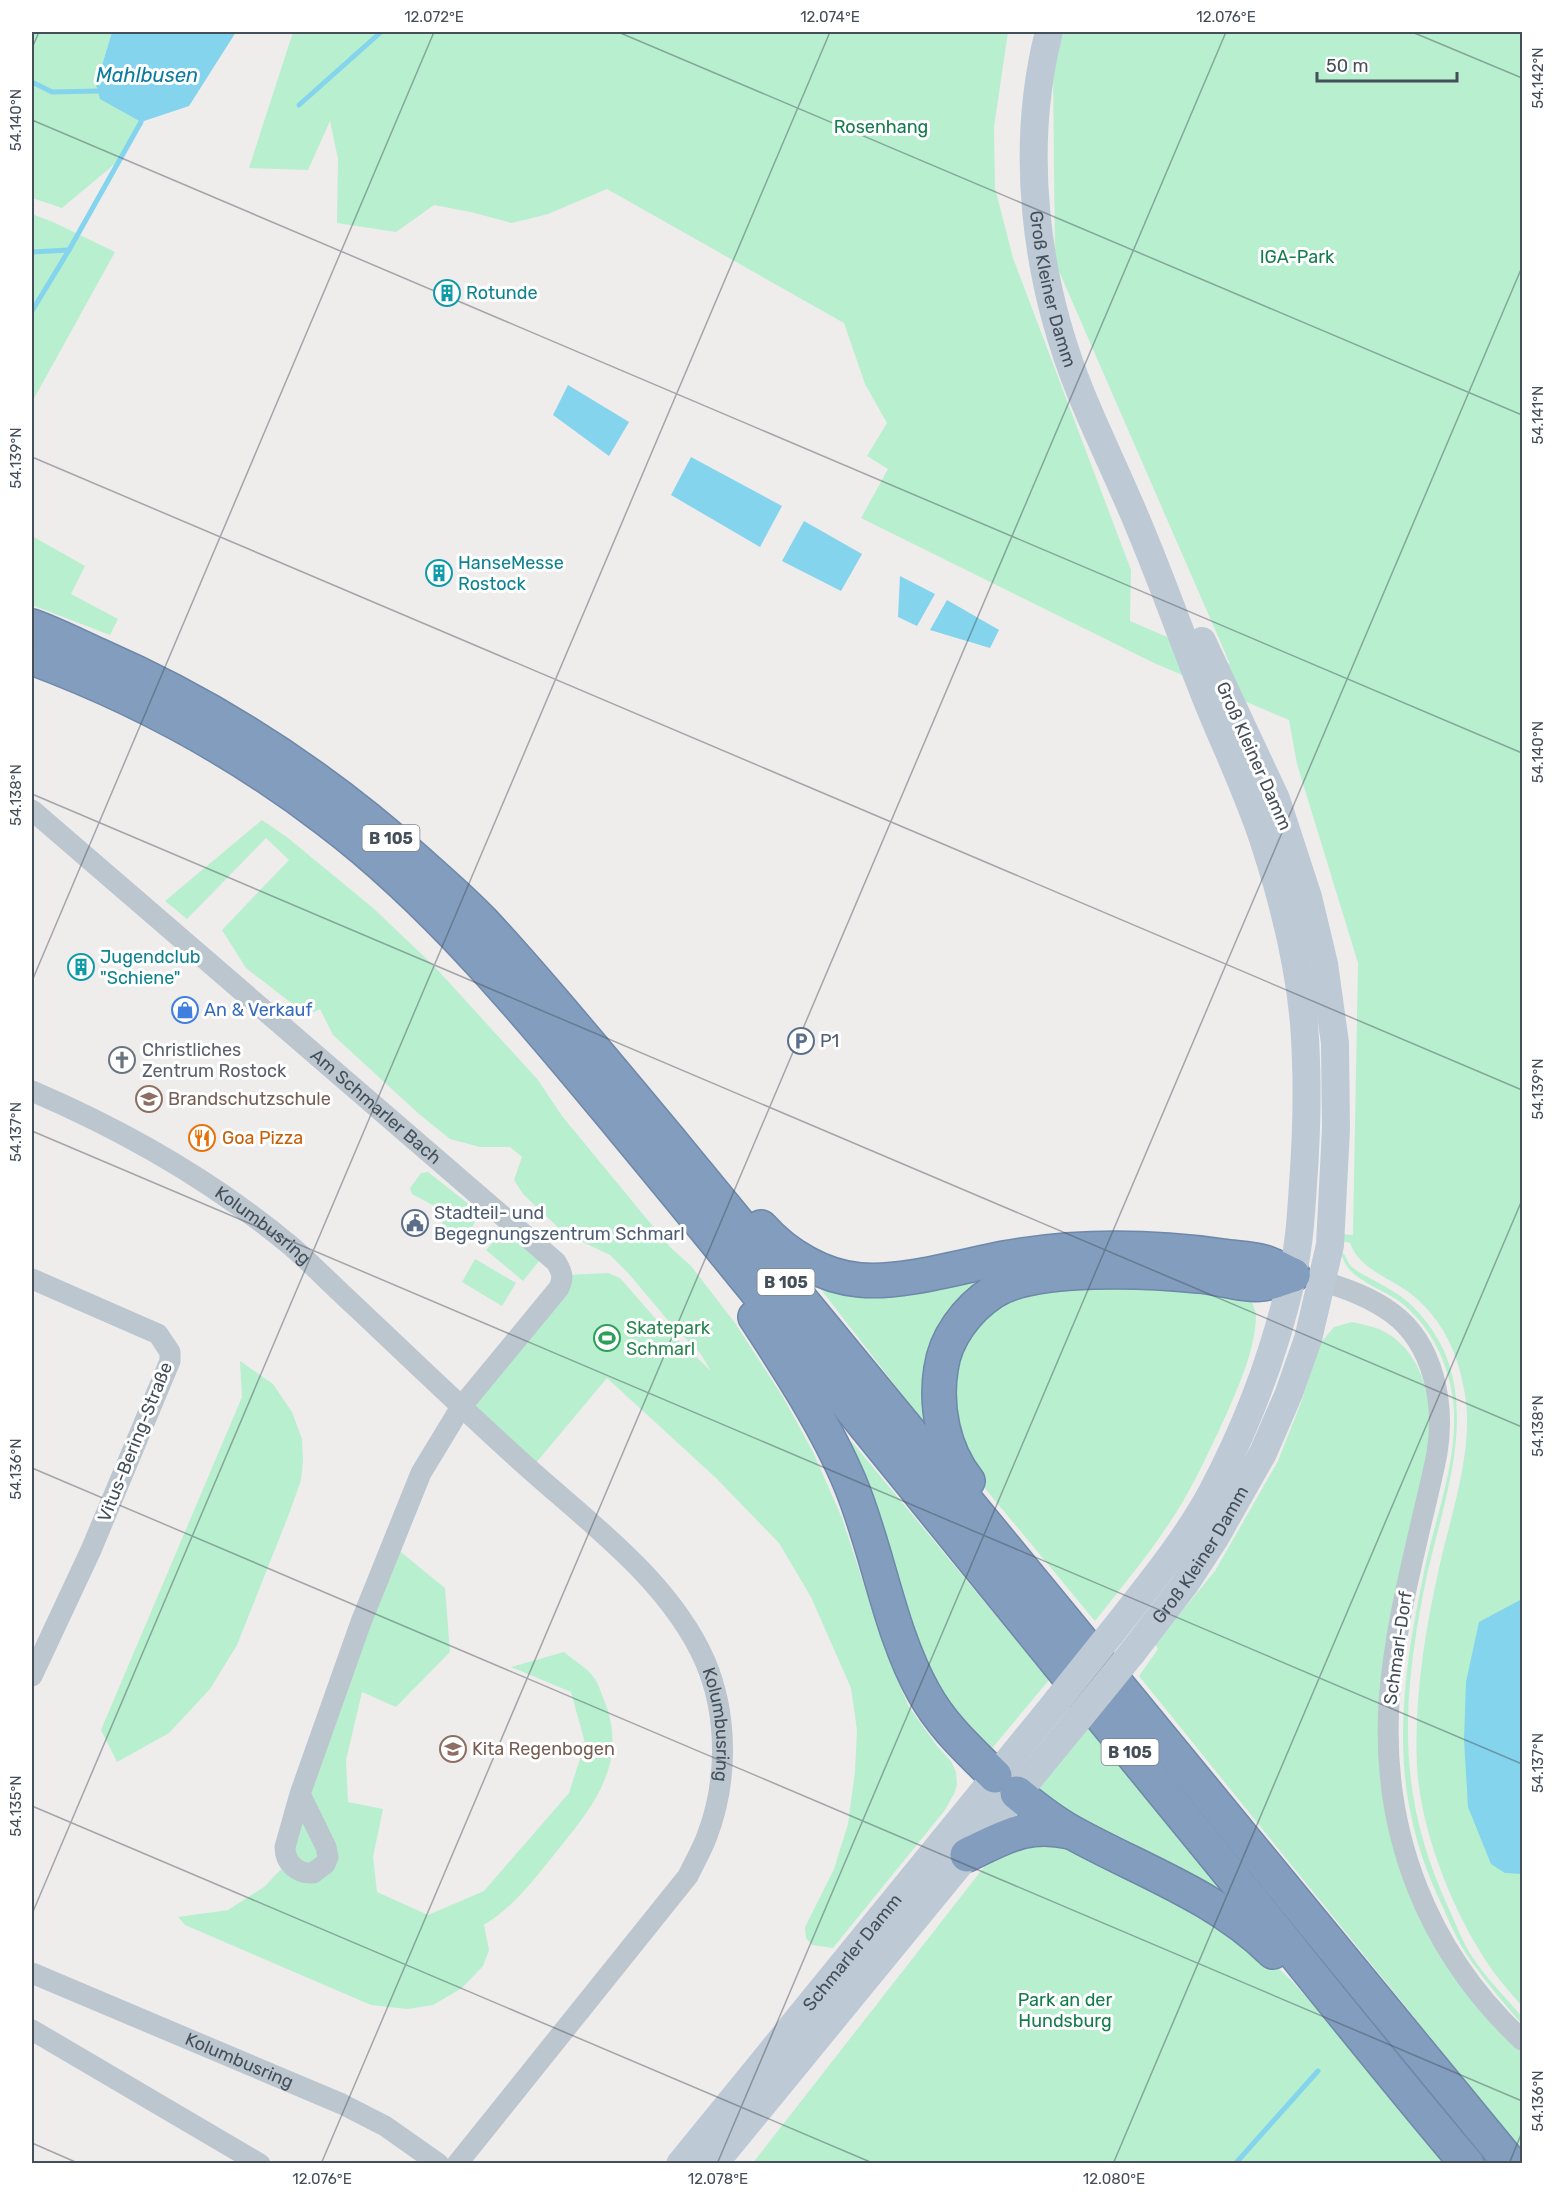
<svg xmlns="http://www.w3.org/2000/svg" width="1554" height="2195" font-family="Rubik,sans-serif">
<style>
.green{fill:#b8efcf}
.water{fill:#84d4ed}
.lines{fill:none;stroke-linecap:round;stroke-linejoin:round}
.stream{stroke:#84d4ed;stroke-width:5}
.highway-casing{stroke:#6e88a9;stroke-width:36}
.street{stroke:#bcc6cf;stroke-width:21}
.secondary{stroke:#bec9d6;stroke-width:28}
.highway{stroke:#829dbd;stroke-width:33}
.secondary-bridge{stroke:#bec9d6;stroke-width:28}
.ticks{fill:none;stroke:#444f5a;stroke-width:1.5;stroke-opacity:0.45}
.labels{text-anchor:middle;stroke-width:6;stroke-linejoin:round;paint-order:stroke}
.shield{fill:#fff;stroke:#7c848c;stroke-width:1.5}
.shield-label{font-size:16px;font-weight:bold;fill:#444f5a}
.park-label{font-size:18px;fill:#147c4b;stroke:#fff}
.street-label{font-size:18px;fill:#444f5a;stroke:#fff}
.culture-label{font-size:18px;fill:#0d838f;stroke:#fff;text-anchor:start}
.shop-label{font-size:18px;fill:#366cbe;stroke:#fff;text-anchor:start}
.service-label{font-size:18px;fill:#4e5e75;stroke:#fff;text-anchor:start}
.worship-label{font-size:18px;fill:#5b616d;stroke:#fff;text-anchor:start}
.education-label{font-size:18px;fill:#785e54;stroke:#fff;text-anchor:start}
.food-label{font-size:18px;fill:#c56008;stroke:#fff;text-anchor:start}
.leisure-label{font-size:18px;fill:#27864d;stroke:#fff;text-anchor:start}
.water-label{font-size:20px;font-style:italic;fill:#097ca0;stroke:#fff}
.neatline{fill:none;stroke:#444f5a;stroke-width:2}
.ticks-label{font-size:15px;text-anchor:middle;fill:#444f5a}
</style>
<rect width="100%" height="100%" fill="#efecec"/>
<g class="green">
<polygon points="32,32 112,32 96,84 100,98 141,122 117,162 62,208 32,198"/>
<path d="M 293,32 L 1008,32 L 994,127 L 995,188 L 1013,258 L 1131,570 L 1130,621 L 1230,664 L 1055,262 L 1053,66 L 1064,32 L 1522,32 L 1522,2006 C 1508,1990 1492,1972 1481,1953 C 1449,1902 1420,1826 1417,1766 C 1414,1697 1425,1630 1440,1564 C 1452,1511 1474,1448 1465,1395 C 1459,1355 1443,1319 1411,1294 C 1389,1277 1360,1270 1350,1243 L 1341,1241 L 1341,1234 L 1353,1235 L 1358,963 L 1297,764 L 1289,720 L 1154,663 L 861,518 L 888,469 L 867,456 L 887,423 L 865,384 L 844,323 L 607,189 L 548,214 L 512,223 L 471,212 L 434,205 L 396,232 L 337,223 L 338,159 L 330,121 L 308,170 L 249,168 Z"/>
<polygon points="32,214 53,222 115,252 32,402"/>
<polygon points="32,536 85,566 71,594 118,619 110,635 32,605"/>
<polygon points="262,820 288,838 373,908 434,966 538,1080 562,1116 670,1247 691,1266 735,1323 783,1397 813,1452 842,1518 888,1658 909,1707 937,1746 951,1761 956,1772 957,1784 955,1792 945,1810 833,1948 812,1945 806,1938 805,1927 834,1869 848,1824 855,1771 857,1730 851,1688 811,1597 779,1543 716,1478 607,1378 535,1464 472,1405 567,1275 608,1273 620,1278 654,1317 711,1371 700,1353 671,1324 629,1274 610,1255 564,1233 523,1194 514,1180 522,1157 510,1147 480,1147 450,1139 419,1114 333,1035 320,1009 307,1015 246,968 222,930 289,860 266,838 187,919 165,901"/>
<path d="M 428,1172 L 475,1209 C 477,1221 473,1229 464,1237 L 453,1236 L 441,1230 L 441,1226 L 447,1213 L 412,1194 L 410,1188 L 421,1173 Z"/>
<polygon points="504,1230 540,1260 523,1281 486,1250"/>
<path d="M 1341,1252 C 1347,1255 1346,1261 1351,1266 C 1353,1269 1358,1271 1362,1274 C 1377,1282 1395,1291 1408,1302 C 1491,1378 1448,1483 1427,1575 C 1417,1622 1409,1672 1408,1720 C 1407,1791 1420,1845 1449,1909 C 1456,1925 1463,1943 1473,1958 C 1487,1979 1506,1998 1522,2017 L 1522,2024 C 1504,2004 1487,1983 1471,1961 C 1458,1943 1449,1921 1440,1901 C 1427,1873 1417,1845 1411,1815 C 1394,1738 1407,1653 1423,1577 C 1434,1519 1460,1459 1453,1399 C 1448,1363 1432,1329 1404,1305 C 1383,1287 1346,1281 1341,1252 Z"/>
<polygon points="475,1259 516,1283 502,1306 462,1282"/>
<polygon points="1016,1265 991,1284 929,1429 809,1274"/>
<path d="M 1182,1285 L 1251,1295 C 1251,1303 1256,1309 1256,1317 C 1255,1349 1240,1383 1227,1413 C 1213,1443 1199,1474 1182,1503 C 1157,1545 1125,1583 1095,1621 L 973,1474 L 954,1437 L 949,1380 L 976,1322 L 1003,1301 L 1042,1287 Z"/>
<path d="M 1352,1322 C 1361,1324 1371,1326 1379,1329 C 1422,1348 1433,1400 1431,1442 L 1386,1655 L 1400,1860 L 1495,2026 L 1522,2052 L 1522,2163 L 1481,2163 L 1502,2126 L 1139,1676 L 1158,1649 L 1155,1644 L 1215,1571 L 1278,1461 L 1302,1400 L 1319,1345 L 1334,1327 Z"/>
<polygon points="240,1361 273,1384 292,1412 302,1439 303,1461 301,1480 289,1514 237,1645 210,1689 169,1733 117,1762 101,1730 242,1397"/>
<polygon points="848,1441 852,1442 1049,1680 989,1752 937,1697"/>
<path d="M 392,1545 L 445,1588 L 450,1652 L 396,1707 L 362,1692 L 346,1760 L 348,1802 L 383,1809 L 373,1857 L 377,1892 L 428,1915 L 484,1891 L 569,1793 L 585,1743 L 571,1692 L 511,1667 L 564,1652 C 573,1660 588,1668 595,1679 C 599,1685 601,1693 604,1700 C 629,1762 595,1804 557,1851 C 535,1878 515,1906 484,1925 L 489,1950 L 483,1966 L 462,1988 L 433,2005 L 407,2009 L 371,2005 L 185,1925 L 178,1917 L 228,1910 L 264,1887 L 288,1862 Z"/>
<polygon points="1089,1727 1243,1913 1038,1798 1039,1783"/>
<polygon points="1060,1837 1261,1952 1292,1981 1323,2016 1444,2163 752,2164 988,1862 999,1850"/>
</g>
<g class="water">
<polygon points="112,32 236,32 189,106 141,122 100,99 96,85"/>
<polygon points="568,385 629,422 609,456 553,415"/>
<polygon points="691,457 782,506 760,547 671,495"/>
<polygon points="804,521 862,554 841,591 782,561"/>
<polygon points="900,576 935,594 917,626 898,617"/>
<polygon points="947,600 999,630 990,648 930,630"/>
<polygon points="1522,1599 1522,1874 1505,1873 1491,1864 1468,1807 1464,1740 1466,1682 1479,1622"/>
</g>
<g class="lines">
<g class="stream">
<polyline points="32,82 52,92 98,91"/>
<polyline points="299,105 381,32"/>
<polyline points="32,252 69,250"/>
<polyline points="32,311 69,250 141,122"/>
<polyline points="1235,2164 1318,2071"/>
</g>
<defs>
<g id="highway">
<path d="M 32,626 C 54,634 76,645 98,655 C 217,707 326,778 423,866 C 443,884 464,902 483,922 C 549,993 611,1070 674,1145 L 1511,2164"/>
<path d="M 32,658 C 137,697 237,751 327,820 C 436,902 532,1019 619,1124 C 702,1224 784,1325 866,1427 C 995,1586 1123,1744 1253,1902 C 1324,1990 1394,2078 1467,2164"/>
<path d="M 761,1227 C 786,1255 823,1277 860,1280 C 902,1284 962,1266 1004,1258 C 1076,1245 1151,1246 1223,1256 C 1236,1258 1251,1258 1264,1262 C 1274,1265 1284,1271 1293,1275"/>
<path d="M 755,1317 C 789,1369 826,1426 850,1483 C 878,1550 889,1631 924,1693 C 942,1726 969,1750 995,1776"/>
<path d="M 968,1481 C 943,1450 935,1406 941,1369 C 945,1338 967,1309 993,1292 C 1034,1265 1150,1271 1199,1276 C 1216,1277 1248,1287 1262,1284 C 1273,1283 1283,1278 1293,1275"/>
<path d="M 1017,1793 C 1035,1808 1053,1822 1073,1833 C 1142,1871 1216,1896 1273,1952"/>
<path d="M 967,1855 C 1005,1837 1027,1822 1070,1832"/>
</g>
</defs>
<use href="#highway" class="highway-casing"/>
<g class="street">
<path id="s1" d="M 32,810 L 556,1262 C 562,1272 564,1277 559,1288 L 461,1407 L 421,1473 L 361,1622 L 300,1794 L 285,1847 C 285,1863 297,1874 313,1873 L 325,1864 L 328,1857 L 326,1847 L 300,1794"/>
<path id="s2" d="M 32,1091 C 123,1130 214,1182 291,1246 C 313,1265 334,1287 356,1307 C 409,1357 462,1408 516,1457 C 581,1517 668,1577 705,1661 C 728,1715 728,1781 707,1836 C 702,1850 694,1863 688,1876 L 457,2164"/>
<polyline points="32,1279 158,1334 170,1352 170,1361 91,1550 32,1676"/>
<path d="M 1322,1281 C 1347,1289 1370,1297 1392,1313 C 1434,1344 1445,1404 1437,1453 C 1432,1479 1425,1506 1419,1532 C 1406,1588 1393,1644 1389,1702 C 1381,1833 1427,1951 1522,2040"/>
<path id="s3" d="M 32,1973 L 342,2104 L 385,2126 L 439,2164"/>
<polyline points="32,2030 260,2164"/>
</g>
<g class="secondary">
<path id="s4" d="M 1049,32 C 1019,149 1035,279 1080,391 C 1099,438 1122,484 1141,531 C 1164,586 1184,643 1206,698 C 1226,748 1250,796 1266,848 C 1284,904 1299,965 1304,1023 C 1308,1076 1307,1131 1303,1184 C 1301,1216 1299,1247 1292,1277 C 1275,1352 1248,1424 1212,1492 C 1185,1542 1148,1586 1113,1631"/>
<path id="s5" d="M 1132,1653 L 1185,1584 L 1215,1538 L 1263,1453 L 1289,1393 L 1308,1339 L 1330,1245 L 1336,1129 L 1335,1043 L 1324,964 L 1308,897 L 1276,799 L 1202,641"/>
<path id="s6" d="M 680,2164 L 1057,1701"/>
<polyline points="714,2164 1075,1723"/>
</g>
<use href="#highway" class="highway"/>
<g class="secondary-bridge">
<polyline points="1057,1701 1113,1631"/>
<polyline points="1075,1723 1132,1653"/>
</g>
</g>
<path class="ticks" d="M 618,32 L 1522,415M 1412,32 L 1522,78M 32,48 L 39,32M 32,120 L 1522,753M 32,457 L 1522,1090M 32,794 L 1522,1427M 32,981 L 434,32M 32,1131 L 1522,1764M 32,1468 L 1522,2101M 32,1806 L 875,2164M 32,1914 L 830,32M 32,2143 L 80,2164M 321,2164 L 1226,32M 717,2164 L 1522,267M 1113,2164 L 1522,1200M 1509,2164 L 1522,2132"/>
<defs>
<symbol id="building-ring" viewBox="-11 -11 22 22"><circle r="9.5" fill="#fff" stroke="#0f9aa8" stroke-width="1.5"/><path d="M-4-6H4V6H1V3H-1V6H-4ZM-2.5-4.3h1.7v1.8h-1.7ZM.8-4.3h1.7v1.8H.8ZM-2.5-1h1.7V.8h-1.7ZM.8-1h1.7V.8H.8Z" fill="#0f9aa8"/></symbol>
<symbol id="shop-ring" viewBox="-11 -11 22 22"><circle r="9.5" fill="#fff" stroke="#3f7fe0" stroke-width="1.5"/><path d="M-5-2.5h2.3a2.7 3.5 0 0 1 5.4 0H5L5.5 6h-11ZM-1.5-2.5h3a1.5 2.3 0 0 0-3 0Z" fill="#3f7fe0"/></symbol>
<symbol id="parking-ring" viewBox="-11 -11 22 22"><circle r="9.5" fill="#fff" stroke="#5c6f8a" stroke-width="1.5"/><path d="M-3.5-5.5H1a3.5 3.5 0 0 1 0 7H-1V5.5H-3.5ZM-1-3.4V-.6H.8a1.4 1.4 0 0 0 0-2.8Z" fill="#5c6f8a"/></symbol>
<symbol id="church-ring" viewBox="-11 -11 22 22"><circle r="9.5" fill="#fff" stroke="#6b7280" stroke-width="1.5"/><path d="M-1.2-6h2.4v3.5h3.3v2.4h-3.3V6h-2.4V-.1h-3.3v-2.4h3.3Z" fill="#6b7280"/></symbol>
<symbol id="school-ring" viewBox="-11 -11 22 22"><circle r="9.5" fill="#fff" stroke="#8d6e63" stroke-width="1.5"/><path d="M0-5L7-2L0 1L-7-2ZM-4 1L0 2.5L4 1V4Q0 6-4 4Z" fill="#8d6e63"/></symbol>
<symbol id="restaurant-ring" viewBox="-11 -11 22 22"><circle r="9.5" fill="#fff" stroke="#e8710a" stroke-width="1.5"/><path d="M-5-6h1v4h1v-4h1v4h1v-4h1v5L-1.5 .5V6h-2V.5L-5-1ZM5-6V6H3V1.5H1.5Q1.5-4 5-6Z" fill="#e8710a"/></symbol>
<symbol id="civic-ring" viewBox="-11 -11 22 22"><circle r="9.5" fill="#fff" stroke="#5c6f8a" stroke-width="1.5"/><path d="M-.6-6.5H3V-4.5H.6V-3L4-1V1h2V6H-6V1h2V-1L-.6-3ZM-1.2 2.5V6h2.4V2.5Z" fill="#5c6f8a"/></symbol>
<symbol id="stadium-ring" viewBox="-11 -11 22 22"><circle r="9.5" fill="#fff" stroke="#2e9e5b" stroke-width="1.5"/><path d="M0-5a6.5 5 0 1 0 0 10a6.5 5 0 1 0 0-10ZM-3.5-1.8h7v3.6h-7Z" fill="#2e9e5b"/></symbol>
</defs>
<g fill-rule="evenodd">
<use href="#building-ring" x="432" y="278" width="30" height="30"/>
<use href="#building-ring" x="424" y="558" width="30" height="30"/>
<use href="#building-ring" x="66" y="952" width="30" height="30"/>
<use href="#shop-ring" x="170" y="995" width="30" height="30"/>
<use href="#parking-ring" x="786" y="1026" width="30" height="30"/>
<use href="#church-ring" x="107" y="1045" width="30" height="30"/>
<use href="#school-ring" x="134" y="1084" width="30" height="30"/>
<use href="#restaurant-ring" x="187" y="1123" width="30" height="30"/>
<use href="#civic-ring" x="400" y="1208" width="30" height="30"/>
<use href="#stadium-ring" x="592" y="1323" width="30" height="30"/>
<use href="#school-ring" x="438" y="1734" width="30" height="30"/>
</g>
<g class="labels">
<g class="shield">
<rect x="362.5" y="825" width="57" height="26" rx="4.5"/>
<rect x="757.5" y="1269" width="57" height="26" rx="4.5"/>
<rect x="1101.5" y="1739" width="57" height="26" rx="4.5"/>
</g>
<g class="shield-label">
<text x="391" y="844">B 105</text>
<text x="786" y="1288">B 105</text>
<text x="1130" y="1758">B 105</text>
</g>
<g class="park-label">
<text x="881" y="133">Rosenhang</text>
<text x="1297" y="263">IGA-Park</text>
<text x="1065" y="2006">Park an der<tspan x="1065" dy="21">Hundsburg</tspan></text>
</g>
<g class="street-label">
<text dy="6" stroke="none"><textPath href="#s4" startOffset="260">Groß Kleiner Damm</textPath></text>
<text transform="translate(1254 756) rotate(66)" y="6">Groß Kleiner Damm</text>
<text dy="6" stroke="none"><textPath href="#s1" startOffset="454">Am Schmarler Bach</textPath></text>
<text dy="6" stroke="none"><textPath href="#s2" startOffset="268">Kolumbusring</textPath></text>
<text transform="translate(135 1442) rotate(-68)" y="6">Vitus-Bering-Straße</text>
<text dy="6" stroke="none"><textPath href="#s5" startOffset="120">Groß Kleiner Damm</textPath></text>
<text transform="translate(1398 1648) rotate(-82)" y="6">Schmarl-Dorf</text>
<text dy="6" stroke="none"><textPath href="#s2" startOffset="957">Kolumbusring</textPath></text>
<text dy="6" stroke="none"><textPath href="#s6" startOffset="273">Schmarler Damm</textPath></text>
<text dy="6" stroke="none"><textPath href="#s3" startOffset="225">Kolumbusring</textPath></text>
</g>
<g class="culture-label">
<text x="466" y="299">Rotunde</text>
<text x="458" y="569">HanseMesse<tspan x="458" dy="21">Rostock</tspan></text>
<text x="100" y="963">Jugendclub<tspan x="100" dy="21">"Schiene"</tspan></text>
</g>
<g class="shop-label">
<text x="204" y="1016">An &amp; Verkauf</text>
</g>
<g class="service-label">
<text x="820" y="1047">P1</text>
<text x="434" y="1219">Stadteil- und<tspan x="434" dy="21">Begegnungszentrum Schmarl</tspan></text>
</g>
<g class="worship-label">
<text x="142" y="1056">Christliches<tspan x="142" dy="21">Zentrum Rostock</tspan></text>
</g>
<g class="education-label">
<text x="168" y="1105">Brandschutzschule</text>
<text x="472" y="1755">Kita Regenbogen</text>
</g>
<g class="food-label">
<text x="222" y="1144">Goa Pizza</text>
</g>
<g class="leisure-label">
<text x="626" y="1334">Skatepark<tspan x="626" dy="21">Schmarl</tspan></text>
</g>
<g class="water-label">
<text x="147" y="82">Mahlbusen</text>
</g>
</g>
<rect width="1554" height="2195" fill="none" stroke="#ffffff" stroke-width="66"/>
<path d="M1317 72v9h140v-9" fill="none" stroke="#444f5a" stroke-width="3"/>
<text x="1326" y="72" font-size="18" fill="#444f5a" stroke="#ffffff" stroke-width="4.5" paint-order="stroke">50 m</text>
<rect x="33" y="33" width="1488" height="2129" class="neatline"/>
<g class="ticks-label">
<text x="434" y="22">12.072°E</text>
<text x="830" y="22">12.074°E</text>
<text x="1226" y="22">12.076°E</text>
<text transform="translate(1538 78) rotate(-90)" y="5">54.142°N</text>
<text transform="translate(16 120) rotate(-90)" y="5">54.140°N</text>
<text transform="translate(1538 415) rotate(-90)" y="5">54.141°N</text>
<text transform="translate(16 458) rotate(-90)" y="5">54.139°N</text>
<text transform="translate(1538 752) rotate(-90)" y="5">54.140°N</text>
<text transform="translate(16 795) rotate(-90)" y="5">54.138°N</text>
<text transform="translate(1538 1089) rotate(-90)" y="5">54.139°N</text>
<text transform="translate(16 1132) rotate(-90)" y="5">54.137°N</text>
<text transform="translate(1538 1426) rotate(-90)" y="5">54.138°N</text>
<text transform="translate(16 1469) rotate(-90)" y="5">54.136°N</text>
<text transform="translate(1538 1763) rotate(-90)" y="5">54.137°N</text>
<text transform="translate(16 1806) rotate(-90)" y="5">54.135°N</text>
<text transform="translate(1538 2101) rotate(-90)" y="5">54.136°N</text>
<text x="322" y="2184">12.076°E</text>
<text x="718" y="2184">12.078°E</text>
<text x="1114" y="2184">12.080°E</text>
</g>
</svg>
